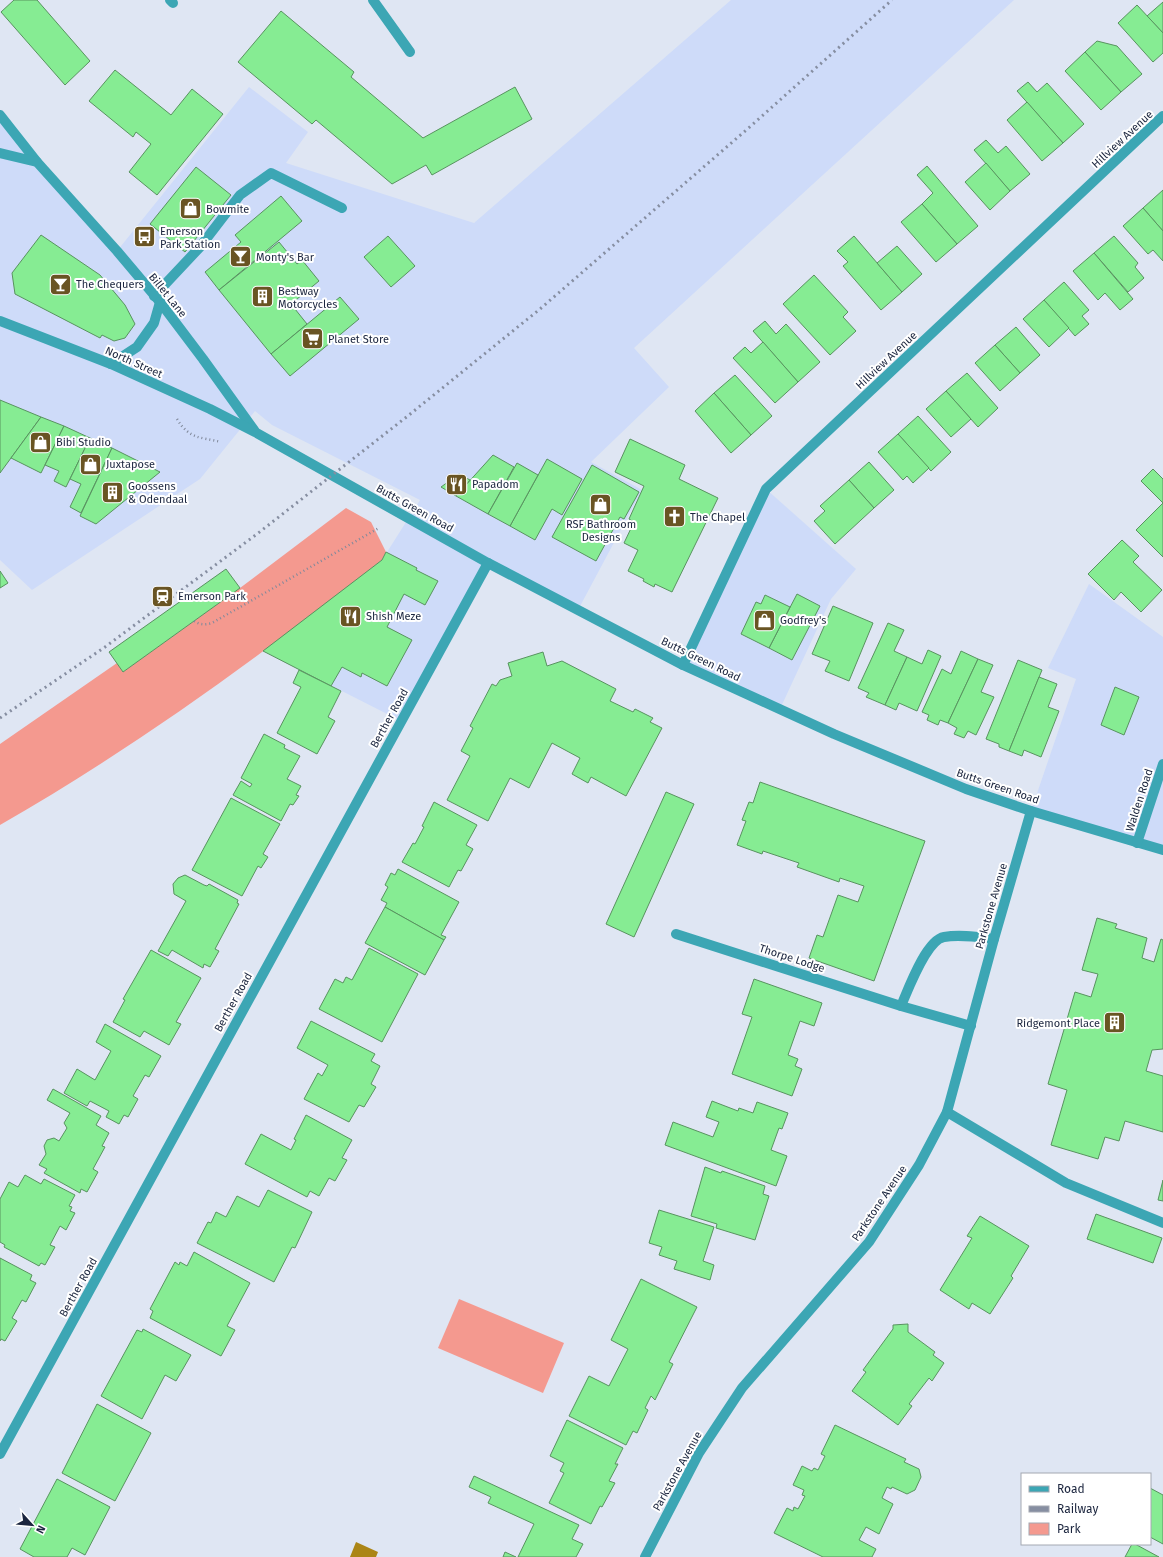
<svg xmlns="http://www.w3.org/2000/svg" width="1163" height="1557" font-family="'Fira Sans',sans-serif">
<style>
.built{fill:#cedbf9}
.green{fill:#f4998f}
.water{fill:#ab8516}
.building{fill:#86ec93;stroke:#58935f}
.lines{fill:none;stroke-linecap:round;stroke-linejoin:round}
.path{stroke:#80899b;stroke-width:2.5;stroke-dasharray:1 3;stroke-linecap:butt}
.minor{stroke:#3ca6b4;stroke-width:10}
.rail{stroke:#868ea1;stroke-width:3;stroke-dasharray:2 4;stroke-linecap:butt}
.labels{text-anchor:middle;stroke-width:4;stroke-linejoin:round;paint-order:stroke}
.street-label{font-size:11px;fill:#1b253e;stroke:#fff}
.poi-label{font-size:11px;fill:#1b253e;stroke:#fff;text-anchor:start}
</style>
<rect width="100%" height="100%" fill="#dfe6f3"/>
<g class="built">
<polygon points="731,0 1014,0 634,348 669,387 591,462 642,490 578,610 488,563 401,721 263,651 382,560 420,500 272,425 255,411 200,479 32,590 0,560 0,115 117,251 249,87 308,132 286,163 474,223"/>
<polygon points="766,489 856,569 831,599 780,709 683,665"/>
<polygon points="1089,584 1163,637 1163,850 1031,811 1076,679 1048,668"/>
</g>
<g class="green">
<path d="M 346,508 L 371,522 L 386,552 L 382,560 C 342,591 303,623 262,652 C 178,714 91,773 0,825 L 0,744 L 117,663 L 123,672 L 240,588 Z"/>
<polygon points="459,1299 564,1343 543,1393 438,1348"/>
</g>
<polygon class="water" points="356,1542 378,1552 376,1557 350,1557"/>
<g class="building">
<polygon points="14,0 37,0 90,61 65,85 1,12"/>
<polygon points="1163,2 1163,33 1147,16"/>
<polygon points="1137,5 1163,33 1163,53 1153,62 1118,23"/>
<polygon points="281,11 354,72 351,77 423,138 515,87 532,119 432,175 426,165 392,184 316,120 312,124 238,62"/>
<polygon points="1097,41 1117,46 1142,74 1121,92 1085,52"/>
<polygon points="1085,52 1121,92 1101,110 1065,71"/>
<polygon points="115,70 171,115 192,89 223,114 157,195 129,172 151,144 136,132 133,137 89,101"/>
<polygon points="1028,82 1037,92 1047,83 1084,124 1063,143 1017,91"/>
<polygon points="1027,102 1063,143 1042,161 1007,120"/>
<polygon points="986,140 998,153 1006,146 1030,174 1010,191 974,150"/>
<polygon points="986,163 1010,191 990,210 965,182"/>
<polygon points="927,166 978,226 957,244 922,204 933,193 917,175"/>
<polygon points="196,167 231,195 185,252 150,224"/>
<polygon points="1163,190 1163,231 1143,208"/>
<polygon points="281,196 302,221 219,290 205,272 241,242 235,235"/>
<polygon points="922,204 957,244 936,262 901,222"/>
<polygon points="1143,208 1163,231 1163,261 1153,250 1148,254 1123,226"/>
<polygon points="41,235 100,275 125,305 135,324 125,338 114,341 102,335 100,338 15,294 12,273"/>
<polygon points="388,236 415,266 391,287 364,257"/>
<polygon points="854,236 902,292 881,310 843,266 848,262 837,251"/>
<polygon points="1114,236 1138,263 1135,267 1144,278 1128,292 1094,253"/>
<polygon points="279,242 297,264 302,260 319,281 291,304 307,324 271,354 219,290"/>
<polygon points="897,246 922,274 902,292 877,263"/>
<polygon points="1094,253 1133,299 1120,310 1105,293 1098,300 1073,271"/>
<polygon points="814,275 848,312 843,317 856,331 830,355 783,304"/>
<polygon points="1064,282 1089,310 1082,316 1089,324 1075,336 1044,300"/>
<polygon points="340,297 359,319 290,376 271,354"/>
<polygon points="1044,300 1069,328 1049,347 1023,319"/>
<polygon points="765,321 776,334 786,324 820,362 798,382 753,331"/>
<polygon points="1016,327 1040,355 1020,373 995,345"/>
<polygon points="763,342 798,382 775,403 733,358 745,347 751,353"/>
<polygon points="995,345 1020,373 1000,391 975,363"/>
<polygon points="967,373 998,408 978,427 946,391"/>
<polygon points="735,375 772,416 751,435 714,393"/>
<polygon points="946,391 971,419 951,437 926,409"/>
<polygon points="714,393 751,435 731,453 695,411"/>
<polygon points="0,400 41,417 0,473"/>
<polygon points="918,416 951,452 931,471 898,434"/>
<polygon points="41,417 64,426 41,473 11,458"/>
<polygon points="64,426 90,438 66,487 54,481 59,471 45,465"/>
<polygon points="898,434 929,468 913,483 907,476 903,480 878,452"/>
<polygon points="90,438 112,448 81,513 70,507 81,484 70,479"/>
<polygon points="630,439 685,465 679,479 718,498 672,592 655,584 654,587 643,581 644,579 628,571 638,550 624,543 634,522 629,519 644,486 615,472"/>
<polygon points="112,448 160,472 96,524 80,516"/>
<polygon points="493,455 514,467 488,514 456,496"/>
<polygon points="547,459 582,479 562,515 552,509 535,540 510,526"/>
<polygon points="869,462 894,490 874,508 849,480"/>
<polygon points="517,463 538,475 510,526 488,514"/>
<polygon points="592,465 639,492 624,519 620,517 596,561 552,537"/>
<polygon points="1153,469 1163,479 1163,503 1141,481"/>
<polygon points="459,474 470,480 456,496 441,487"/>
<polygon points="849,480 874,508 835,544 814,521 825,511 820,506"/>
<polygon points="1163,503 1163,557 1136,530"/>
<polygon points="1122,540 1139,556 1133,562 1162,590 1141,612 1121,592 1114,600 1088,574"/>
<polygon points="386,552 417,568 416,570 438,581 425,605 404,594 387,627 412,640 387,686 362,673 361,677 342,667 331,686 263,651 382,560"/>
<polygon points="226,569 240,588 123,672 109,652"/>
<polygon points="0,571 8,583 0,588"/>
<polygon points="797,594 820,606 792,660 769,648"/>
<polygon points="765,595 790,607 769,648 741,634 756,602 761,604"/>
<polygon points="833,606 873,623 849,681 825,671 830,661 812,654"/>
<polygon points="888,623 904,630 894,651 907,657 885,705 866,697 869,693 858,688"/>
<polygon points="928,650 941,656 917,711 899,703 896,710 885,705 907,657 922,664"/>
<polygon points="961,651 978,659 948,723 940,720 938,725 927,720 929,715 922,712 942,669 951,674"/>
<polygon points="543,652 547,666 562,661 616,689 610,701 633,712 635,709 653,718 650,722 662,728 626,796 591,777 588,783 572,774 580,758 552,743 529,788 510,778 488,821 447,800 470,756 461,751 473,728 470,726 492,684 496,686 500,680 512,676 508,663"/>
<polygon points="978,659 993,665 981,692 994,697 976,735 968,731 964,738 954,734 957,728 948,723"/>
<polygon points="1018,660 1042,670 1009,751 999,747 999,744 986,739"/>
<polygon points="299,670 341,691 328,717 335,721 317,754 277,733 301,687 293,683"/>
<polygon points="1039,677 1057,684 1048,707 1059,711 1041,757 1024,750 1022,756 1009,751"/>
<polygon points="1115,687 1139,697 1124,735 1101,725"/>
<polygon points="264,734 285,745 284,748 300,756 287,779 301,786 296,795 299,796 293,805 290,804 281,821 233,795 241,781 250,787 252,784 241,778"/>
<polygon points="760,782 925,841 874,981 809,958 817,935 823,937 838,895 858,902 864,886 840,878 839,882 797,867 799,863 763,851 762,854 737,845 746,821 742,820 749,802 753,803"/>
<polygon points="666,792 694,804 634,937 606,924"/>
<polygon points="231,798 280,824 263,854 268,857 261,868 258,866 242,896 192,870"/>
<polygon points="434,802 477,825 466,845 473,849 461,871 458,870 449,887 402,862 413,843 415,844 424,827 422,826"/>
<polygon points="398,869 459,902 441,935 446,937 444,940 385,907 387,903 381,900 388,887 385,885 391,873 395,875"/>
<polygon points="185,875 204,885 207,886 209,884 238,900 237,903 239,904 215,949 219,951 210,967 204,964 203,968 172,950 168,956 158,951 186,901 174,894 173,884 178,878"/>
<polygon points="385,907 444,940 425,975 365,943"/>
<polygon points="1097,918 1117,924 1115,928 1147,938 1142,958 1154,962 1161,939 1163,940 1163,1049 1152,1050 1146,1071 1163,1076 1163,1132 1125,1121 1119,1141 1105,1137 1098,1159 1051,1145 1067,1090 1048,1084 1075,992 1091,997 1098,974 1082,970"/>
<polygon points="369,948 418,974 382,1042 319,1009 335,979 343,983 346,977 352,980"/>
<polygon points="151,950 201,978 176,1022 181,1024 169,1045 144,1031 140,1037 113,1022 125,1000 123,999"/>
<polygon points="754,979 822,1003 814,1026 800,1021 788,1055 798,1059 795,1066 802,1069 792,1096 732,1074 752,1017 742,1014"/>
<polygon points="311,1021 375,1054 371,1061 380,1066 371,1084 376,1087 364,1107 359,1105 349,1122 304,1099 318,1073 322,1076 328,1065 297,1048"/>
<polygon points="105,1024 161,1056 149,1077 145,1075 133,1096 138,1099 128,1117 124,1115 119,1124 106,1117 109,1111 90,1101 87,1106 64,1093 77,1069 95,1080 111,1051 96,1042"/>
<polygon points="53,1089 101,1116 96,1125 109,1133 102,1146 105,1147 93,1169 98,1172 87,1192 81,1189 80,1193 44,1173 47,1169 39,1165 46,1154 44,1146 47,1140 54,1138 59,1141 67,1128 64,1123 70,1113 47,1100"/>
<polygon points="712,1101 738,1111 739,1108 753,1113 757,1102 788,1113 782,1129 779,1128 771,1150 787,1156 776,1186 665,1145 673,1122 713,1137 719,1122 706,1117"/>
<polygon points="306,1115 352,1140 342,1158 347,1160 335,1181 329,1178 319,1196 310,1191 307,1197 245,1164 261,1134 291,1150 296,1140 294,1139"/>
<polygon points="705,1167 721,1173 722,1171 765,1186 763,1194 769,1196 755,1240 716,1228 717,1224 691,1216"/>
<polygon points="25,1175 41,1184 44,1179 75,1195 69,1206 72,1207 70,1211 75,1213 66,1230 60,1226 50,1245 55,1247 45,1265 41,1263 39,1266 4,1247 5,1245 0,1242 0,1199 9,1182 18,1187"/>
<polygon points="1163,1180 1163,1201 1158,1200"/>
<polygon points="268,1190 312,1212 295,1248 292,1247 274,1282 197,1243 208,1222 211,1223 216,1212 226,1217 237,1196 259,1207"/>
<polygon points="659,1210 714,1227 703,1261 714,1265 710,1280 674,1269 677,1261 659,1255 662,1247 649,1243"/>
<polygon points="1096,1214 1162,1238 1153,1263 1087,1239"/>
<polygon points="980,1216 1029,1246 1011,1276 1013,1278 990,1314 972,1303 969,1309 940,1290 972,1238 967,1236"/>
<polygon points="194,1252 250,1283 227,1326 235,1330 221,1356 150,1318 153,1311 150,1309 175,1262 179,1265 180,1262 187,1266"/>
<polygon points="0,1258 32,1275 30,1280 36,1283 26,1302 22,1300 12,1318 17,1321 5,1341 1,1339 0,1341"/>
<polygon points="641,1279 697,1307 669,1362 673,1364 655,1400 651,1396 645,1408 648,1410 637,1433 633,1431 626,1445 569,1416 589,1376 609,1386 628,1349 611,1340"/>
<polygon points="908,1324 908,1332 935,1352 933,1355 944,1363 932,1381 929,1378 909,1404 912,1406 898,1425 852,1391 866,1372 863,1370 893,1329 893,1325"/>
<polygon points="143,1329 191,1355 176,1381 165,1375 142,1419 101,1396 137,1330 142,1332"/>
<polygon points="97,1404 151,1433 115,1501 62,1473"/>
<polygon points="567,1420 623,1448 615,1464 618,1464 609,1481 615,1483 602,1507 600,1506 591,1524 549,1503 564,1473 560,1471 564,1463 550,1456"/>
<polygon points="835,1425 906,1459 904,1462 919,1469 921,1477 915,1490 907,1494 892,1487 891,1489 887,1487 882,1498 893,1504 879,1534 866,1527 859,1540 876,1549 872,1557 823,1557 774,1533 787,1508 793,1511 794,1507 798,1509 805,1496 802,1495 804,1490 793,1485 802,1466 812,1471 814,1468 818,1470 825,1456 821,1454"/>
<polygon points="474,1476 579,1525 572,1539 583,1544 576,1557 518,1557 534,1524 488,1503 491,1497 469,1487"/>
<polygon points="57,1479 110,1507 85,1555 72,1548 67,1557 34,1557 20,1549"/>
<polygon points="1150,1488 1163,1495 1163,1544 1150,1537"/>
<polygon points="1132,1544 1135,1544 1159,1557 1125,1557"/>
<polygon points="505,1552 516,1557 503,1557"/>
</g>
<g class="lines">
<g class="path">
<path d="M 177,419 C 189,439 200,437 221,442"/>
<path d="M 194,621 C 200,625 205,625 212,623 L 379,528"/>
</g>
<g class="minor">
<polyline points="170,0 173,3"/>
<polyline points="373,0 410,52"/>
<polyline points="0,115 37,162"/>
<polyline points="0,153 37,162 117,251 160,302 203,359 254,430"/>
<polyline points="154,296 200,247 240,195 271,173 342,208"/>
<polyline points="0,321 111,364 210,409 255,432 488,563 683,665 834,734 966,789 1031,811 1163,850"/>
<polyline points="111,364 137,347 154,323 160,302"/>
<polyline points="683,665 766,489 1163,116"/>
<polyline points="1137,843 1163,764"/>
<polyline points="676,934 901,1006 971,1026"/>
<path d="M 901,1006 C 908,990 926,940 944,937 C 960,934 978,937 994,939"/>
<polyline points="947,1112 1066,1183 1163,1223"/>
<polyline points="0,1454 488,563"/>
<polyline points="645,1557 699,1453 742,1388 869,1242 919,1165 947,1112 994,939 1031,811"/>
</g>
<polyline class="rail" points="0,718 105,647 257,534 409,415 540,309 752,125 892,0"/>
</g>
<defs>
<symbol id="shop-square" viewBox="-11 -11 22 22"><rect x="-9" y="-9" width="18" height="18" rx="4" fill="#695423" stroke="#fff"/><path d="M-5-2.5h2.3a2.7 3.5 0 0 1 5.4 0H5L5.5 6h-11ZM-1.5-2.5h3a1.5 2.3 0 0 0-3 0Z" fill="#fff"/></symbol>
<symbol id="bus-square" viewBox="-11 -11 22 22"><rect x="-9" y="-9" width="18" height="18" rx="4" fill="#695423" stroke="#fff"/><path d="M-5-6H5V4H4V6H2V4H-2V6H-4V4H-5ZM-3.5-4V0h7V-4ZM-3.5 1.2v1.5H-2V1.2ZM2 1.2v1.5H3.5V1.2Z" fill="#fff"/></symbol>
<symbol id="bar-square" viewBox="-11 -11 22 22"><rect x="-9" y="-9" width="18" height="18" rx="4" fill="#695423" stroke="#fff"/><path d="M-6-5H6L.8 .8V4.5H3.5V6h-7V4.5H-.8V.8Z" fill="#fff"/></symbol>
<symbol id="building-square" viewBox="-11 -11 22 22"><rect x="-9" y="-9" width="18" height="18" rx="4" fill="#695423" stroke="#fff"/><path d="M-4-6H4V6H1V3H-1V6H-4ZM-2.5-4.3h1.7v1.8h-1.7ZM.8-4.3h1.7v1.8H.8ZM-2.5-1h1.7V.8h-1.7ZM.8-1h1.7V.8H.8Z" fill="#fff"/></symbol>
<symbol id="supermarket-square" viewBox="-11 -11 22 22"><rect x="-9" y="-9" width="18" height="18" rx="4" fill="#695423" stroke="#fff"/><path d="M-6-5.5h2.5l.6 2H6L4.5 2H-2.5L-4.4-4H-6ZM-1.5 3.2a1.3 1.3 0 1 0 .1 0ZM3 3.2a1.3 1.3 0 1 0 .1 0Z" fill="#fff"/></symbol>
<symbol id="restaurant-square" viewBox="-11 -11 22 22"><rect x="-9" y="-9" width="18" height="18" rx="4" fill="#695423" stroke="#fff"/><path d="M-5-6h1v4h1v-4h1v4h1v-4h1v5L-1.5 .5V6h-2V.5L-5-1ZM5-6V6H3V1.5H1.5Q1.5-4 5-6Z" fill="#fff"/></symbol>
<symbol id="church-square" viewBox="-11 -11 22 22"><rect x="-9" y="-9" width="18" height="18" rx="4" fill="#695423" stroke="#fff"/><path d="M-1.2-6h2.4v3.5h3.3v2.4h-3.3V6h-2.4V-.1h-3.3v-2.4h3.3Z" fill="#fff"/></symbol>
<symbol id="station-square" viewBox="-11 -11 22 22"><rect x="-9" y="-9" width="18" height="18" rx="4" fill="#695423" stroke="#fff"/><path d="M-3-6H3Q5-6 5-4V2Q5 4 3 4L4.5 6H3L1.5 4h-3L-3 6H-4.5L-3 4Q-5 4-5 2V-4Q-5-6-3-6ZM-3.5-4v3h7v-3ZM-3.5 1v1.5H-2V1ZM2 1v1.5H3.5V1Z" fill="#fff"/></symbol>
</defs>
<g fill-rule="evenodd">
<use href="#shop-square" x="178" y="196" width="25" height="25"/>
<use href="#bus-square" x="132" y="224" width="25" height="25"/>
<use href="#bar-square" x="228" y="244" width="25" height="25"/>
<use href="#bar-square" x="48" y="272" width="25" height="25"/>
<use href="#building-square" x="250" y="284" width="25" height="25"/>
<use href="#supermarket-square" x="300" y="326" width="25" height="25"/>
<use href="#shop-square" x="28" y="430" width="25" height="25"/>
<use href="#shop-square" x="78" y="452" width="25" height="25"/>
<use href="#restaurant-square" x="444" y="472" width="25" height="25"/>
<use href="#building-square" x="100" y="480" width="25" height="25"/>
<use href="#shop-square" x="588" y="492" width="25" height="25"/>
<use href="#church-square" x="662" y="504" width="25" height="25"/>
<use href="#station-square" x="150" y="584" width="25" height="25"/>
<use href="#restaurant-square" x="338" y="604" width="25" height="25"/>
<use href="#shop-square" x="752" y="608" width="25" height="25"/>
<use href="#building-square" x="1102" y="1010" width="25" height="25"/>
</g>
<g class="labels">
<g class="street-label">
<text transform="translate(1122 139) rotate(-43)" y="4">Hillview Avenue</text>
<text transform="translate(168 295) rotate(51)" y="4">Billet Lane</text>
<text transform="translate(886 360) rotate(-43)" y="4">Hillview Avenue</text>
<text transform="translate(134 362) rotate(24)" y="4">North Street</text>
<text transform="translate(415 508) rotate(29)" y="4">Butts Green Road</text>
<text transform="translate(701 659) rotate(26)" y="4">Butts Green Road</text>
<text transform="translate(389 718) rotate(-61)" y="4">Berther Road</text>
<text transform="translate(998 786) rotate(19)" y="4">Butts Green Road</text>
<text transform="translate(1139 800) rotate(-72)" y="4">Walden Road</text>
<text transform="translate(991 906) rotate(-74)" y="4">Parkstone Avenue</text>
<text transform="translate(792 958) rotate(18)" y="4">Thorpe Lodge</text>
<text transform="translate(233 1002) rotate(-61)" y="4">Berther Road</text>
<text transform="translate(879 1203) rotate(-56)" y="4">Parkstone Avenue</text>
<text transform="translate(78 1287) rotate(-61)" y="4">Berther Road</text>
<text transform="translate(677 1471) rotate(-61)" y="4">Parkstone Avenue</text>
</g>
<g class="poi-label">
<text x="206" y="213">Bowmite</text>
<text x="160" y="235">Emerson<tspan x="160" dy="13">Park Station</tspan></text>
<text x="256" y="261">Monty's Bar</text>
<text x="76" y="288">The Chequers</text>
<text x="278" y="295">Bestway<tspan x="278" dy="13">Motorcycles</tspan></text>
<text x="328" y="343">Planet Store</text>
<text x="56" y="446">Bibi Studio</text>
<text x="106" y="468">Juxtapose</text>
<text x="472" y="488">Papadom</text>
<text x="128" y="490">Goossens<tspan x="128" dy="13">&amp; Odendaal</tspan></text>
<text x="690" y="521">The Chapel</text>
<text x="601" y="528" text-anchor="middle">RSF Bathroom<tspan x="601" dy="13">Designs</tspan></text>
<text x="178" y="600">Emerson Park</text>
<text x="366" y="620">Shish Meze</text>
<text x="780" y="624">Godfrey's</text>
<text x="1100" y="1027" text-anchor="end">Ridgemont Place</text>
</g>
</g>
<rect x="1021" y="1473" width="130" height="72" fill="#ffffff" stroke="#a4a8b2"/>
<rect x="1029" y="1486" width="20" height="6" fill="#3ca6b4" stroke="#a4a8b2"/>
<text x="1057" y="1493" font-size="12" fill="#1b253e">Road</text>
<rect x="1029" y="1506" width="20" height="6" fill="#868ea1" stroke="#a4a8b2"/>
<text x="1057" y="1513" font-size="12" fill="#1b253e">Railway</text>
<rect x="1029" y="1523" width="20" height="12" fill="#f4998f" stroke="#a4a8b2"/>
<text x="1057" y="1533" font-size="12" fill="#1b253e">Park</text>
<g transform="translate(32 1525) rotate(117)" stroke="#ffffff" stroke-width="3" paint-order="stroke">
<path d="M0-3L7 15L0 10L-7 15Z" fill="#1b253e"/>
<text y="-6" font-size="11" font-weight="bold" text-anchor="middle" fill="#1b253e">N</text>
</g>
</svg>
